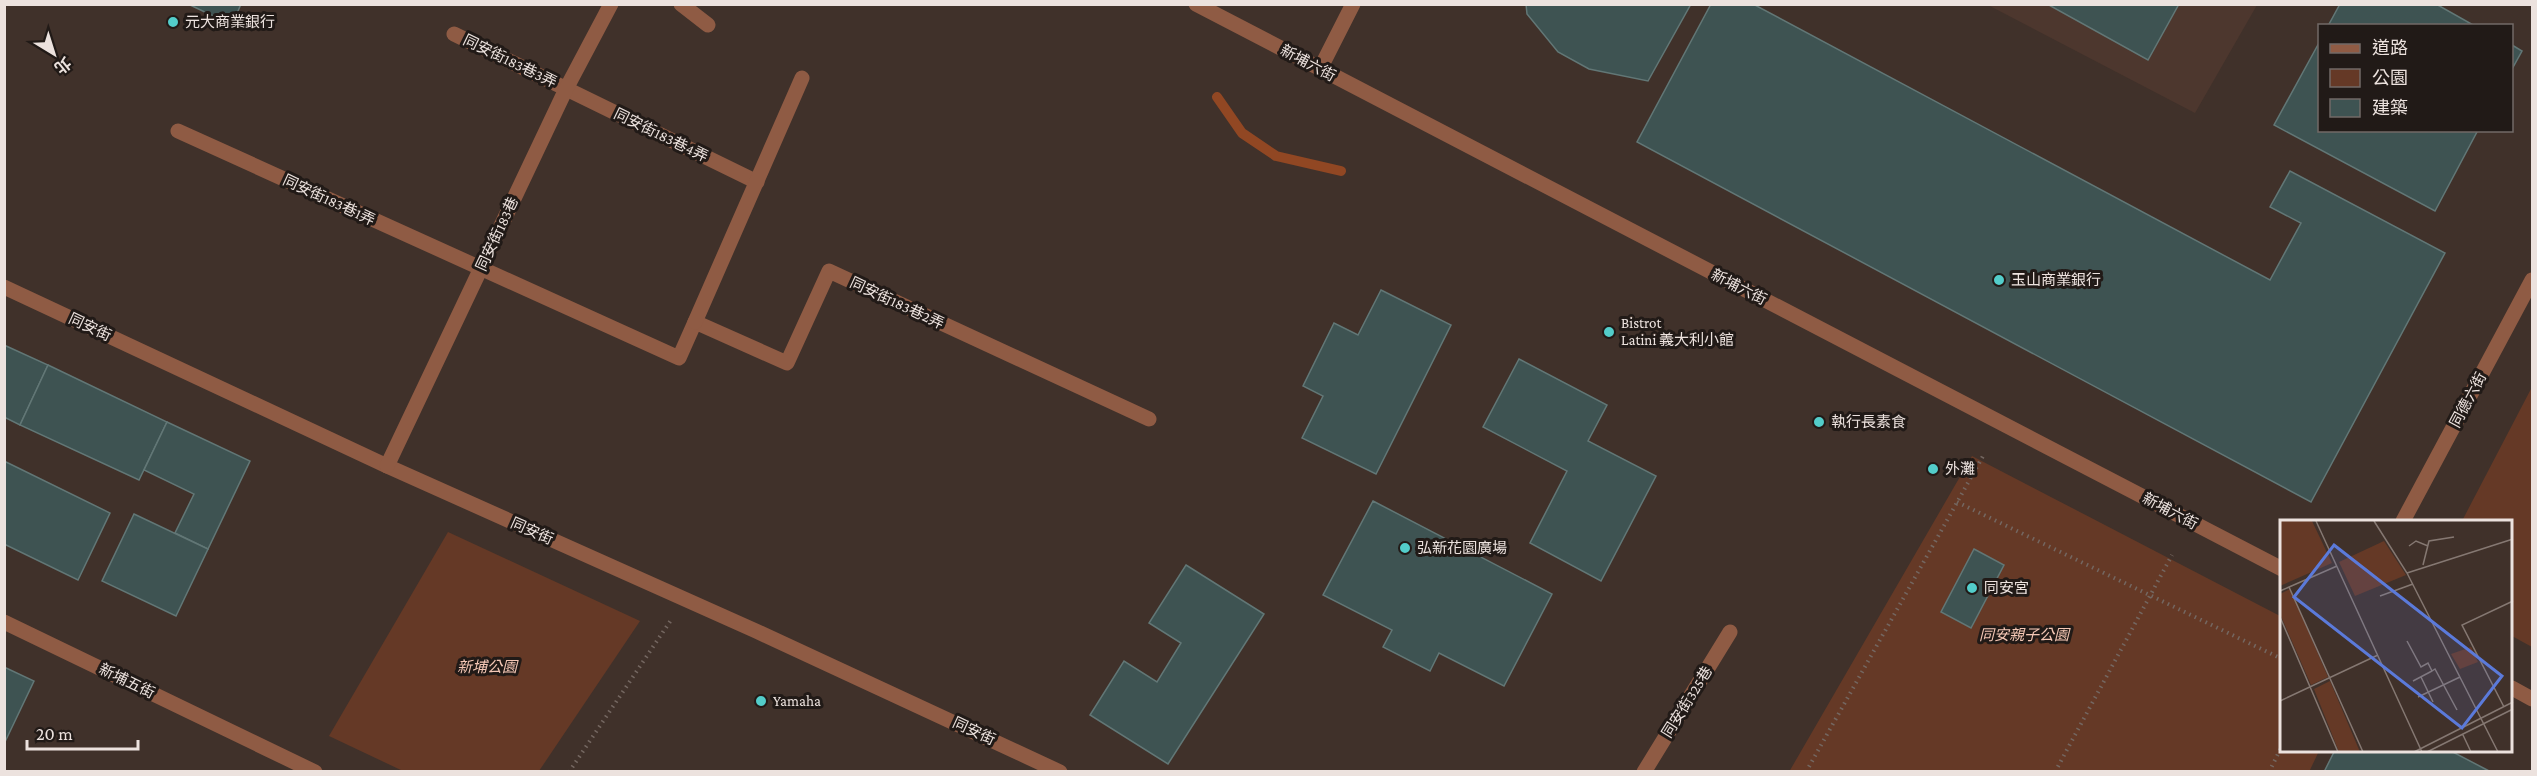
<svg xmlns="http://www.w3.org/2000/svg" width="2537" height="776" font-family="'Crimson Pro','Noto Sans TC',serif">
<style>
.built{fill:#4d372e}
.green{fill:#653926}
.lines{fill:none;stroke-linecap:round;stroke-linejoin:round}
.stream{stroke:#914723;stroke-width:10}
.building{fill:#3e5352;stroke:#627776;stroke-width:1.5}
.path{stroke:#746761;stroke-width:4;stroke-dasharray:1.5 4.5;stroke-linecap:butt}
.minor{stroke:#8f5b44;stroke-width:15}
.poi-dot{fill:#53cdca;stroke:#211a17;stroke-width:2}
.labels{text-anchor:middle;stroke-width:6;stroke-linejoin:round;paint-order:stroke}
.poi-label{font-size:15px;fill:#ece2de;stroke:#211a17;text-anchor:start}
.street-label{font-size:15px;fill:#ece2de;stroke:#211a17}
.park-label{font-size:15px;font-style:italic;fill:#f4c7b5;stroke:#211a17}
.inset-road{fill:none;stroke:#857872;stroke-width:1.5}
.view{fill:#5b7ada;fill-opacity:0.15;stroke:#5b7ada;stroke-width:3}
.inset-edge{fill:none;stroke:#ece2de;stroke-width:3}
</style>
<rect width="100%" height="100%" fill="#40312a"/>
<polygon class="built" points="1988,5 2257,5 2195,113"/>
<g class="green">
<polygon points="2532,387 2532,647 2512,636 2512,521 2462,521"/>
<polygon points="1972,456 2282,617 2282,750 2319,751 2309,772 1789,772"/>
<polygon points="448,532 640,621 539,771 403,771 329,736"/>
</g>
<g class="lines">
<polyline class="stream" points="1217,97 1242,133 1276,156 1341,171"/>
</g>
<g class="building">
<polygon points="188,4 241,4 232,25"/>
<polygon points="1526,4 1691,4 1648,81 1589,69 1558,52 1527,14"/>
<polygon points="1711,4 1753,4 2270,280 2301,223 2270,207 2290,171 2445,253 2311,502 1637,142"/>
<polygon points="2047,4 2179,4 2148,60"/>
<polygon points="2340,4 2436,4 2475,26 2328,26"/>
<polygon points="2320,41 2320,130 2478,130 2435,211 2274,125"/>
<polygon points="2512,45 2522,51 2512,69"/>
<polygon points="1381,290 1451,325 1376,474 1302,438 1323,396 1303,386 1334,323 1358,335"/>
<polygon points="4,345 48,365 20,425 4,417"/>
<polygon points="1519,359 1607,405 1588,441 1656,476 1601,581 1530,543 1567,471 1483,427"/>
<polygon points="48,365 167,422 139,480 20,425"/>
<polygon points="167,422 250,461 208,549 175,533 194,494 144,470"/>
<polygon points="4,461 110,513 78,580 4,544"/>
<polygon points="1373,501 1552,594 1504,686 1439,653 1430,671 1383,647 1392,630 1323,595"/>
<polygon points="134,514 208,549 176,616 102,581"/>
<polygon points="1974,549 2004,565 1971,628 1941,612"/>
<polygon points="1186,565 1264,614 1168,764 1090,715 1124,661 1157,682 1181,643 1149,623"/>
<polygon points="4,667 34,681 4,744"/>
<polygon points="2335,750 2449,750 2491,772 2324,772"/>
</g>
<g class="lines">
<g class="path">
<polyline points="1957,502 2282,659"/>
<polyline points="569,772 671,620"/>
<polyline points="1806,772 1983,456"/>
<polyline points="2055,772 2172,555"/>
<polyline points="2269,772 2282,746"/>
</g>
<g class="minor">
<polyline points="681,4 708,25"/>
<polyline points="1196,4 2282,569"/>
<polyline points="454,34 757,182"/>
<polyline points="1320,69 1353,4"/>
<polyline points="178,131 679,358 695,322 787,363 829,271 1149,419"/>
<polyline points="4,287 387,466 756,631 1060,772"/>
<polyline points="695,322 802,78"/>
<polyline points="387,466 566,89 611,4"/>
<polyline points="2403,521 2532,280"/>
<polyline points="4,622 315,772"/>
<polyline points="2512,688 2532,699"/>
<polyline points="1644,772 1730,632"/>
</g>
</g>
<g class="poi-dot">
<circle cx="173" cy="22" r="6"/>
<circle cx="1999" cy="280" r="6"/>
<circle cx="1609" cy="332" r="6"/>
<circle cx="1819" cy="422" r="6"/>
<circle cx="1933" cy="469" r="6"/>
<circle cx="1405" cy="548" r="6"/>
<circle cx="1972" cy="588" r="6"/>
<circle cx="761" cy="701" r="6"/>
</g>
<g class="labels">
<g class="poi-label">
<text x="185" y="27">元大商業銀行</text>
<text x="2011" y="285">玉山商業銀行</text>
<text x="1621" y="328">Bistrot<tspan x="1621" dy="17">Latini 義大利小館</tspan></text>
<text x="1831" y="427">執行長素食</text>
<text x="1945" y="474">外灘</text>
<text x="1417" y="553">弘新花園廣場</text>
<text x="1984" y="593">同安宮</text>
<text x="773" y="706">Yamaha</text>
</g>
<g class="street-label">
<text transform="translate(510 61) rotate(26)" y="5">同安街183巷3弄</text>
<text transform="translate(1308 63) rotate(28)" y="5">新埔六街</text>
<text transform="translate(661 135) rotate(26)" y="5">同安街183巷4弄</text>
<text transform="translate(329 200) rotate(25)" y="5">同安街183巷1弄</text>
<text transform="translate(497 234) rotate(-65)" y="5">同安街183巷</text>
<text transform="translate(1739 287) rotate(27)" y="5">新埔六街</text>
<text transform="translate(897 303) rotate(25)" y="5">同安街183巷2弄</text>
<text transform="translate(90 327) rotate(25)" y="5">同安街</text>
<text transform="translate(2468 400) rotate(-62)" y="5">同德六街</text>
<text transform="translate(2170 511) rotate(28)" y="5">新埔六街</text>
<text transform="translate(532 531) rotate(24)" y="5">同安街</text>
<text transform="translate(127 681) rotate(26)" y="5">新埔五街</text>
<text transform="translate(1687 702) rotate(-58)" y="5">同安街325巷</text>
<text transform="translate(974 731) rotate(25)" y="5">同安街</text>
</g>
<g class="park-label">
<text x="2024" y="640">同安親子公園</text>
<text x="487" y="672">新埔公園</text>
</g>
</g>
<g transform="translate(2280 520)">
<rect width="232" height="232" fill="#40312a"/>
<path d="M 0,1 L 32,1 L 52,43 L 0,66 ZM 104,21 L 126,55 L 75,76 L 59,42 ZM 10,69 L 48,157 L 31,165 L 0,94 L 0,74 ZM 191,127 L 198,142 L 180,149 L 171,134 ZM 50,161 L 80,232 L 59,232 L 34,169 Z" fill="#653926"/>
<path class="inset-road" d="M 36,1 L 142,232M 94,1 L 127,53 L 218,232M 129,26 L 136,21 L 148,26M 143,45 L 149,21 L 174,17M 127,53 L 233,19M 9,67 L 83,232M 0,71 L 57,46M 100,76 L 133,64M 0,97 L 58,232M 127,121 L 141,147 L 148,143 L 152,151 L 155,149 L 177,190M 141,157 L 153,182M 133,161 L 152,151M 138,177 L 180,157M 0,181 L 98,135M 224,187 L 182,105 L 233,81M 183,215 L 191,232M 134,232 L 233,182M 147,232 L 233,189"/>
<path class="view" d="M 54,25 L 222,156 L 182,208 L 14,77 Z"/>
<rect width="232" height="232" class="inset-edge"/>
</g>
<rect width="2537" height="776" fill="none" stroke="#ece2de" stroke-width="12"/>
<rect x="2318" y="24" width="195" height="108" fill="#211a17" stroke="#726a67" stroke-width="1.5"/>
<rect x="2330" y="44" width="30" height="9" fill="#8f5b44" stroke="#726a67" stroke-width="1.5"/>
<text x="2372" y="54" font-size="18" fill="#ece2de">道路</text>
<rect x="2330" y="69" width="30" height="18" fill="#653926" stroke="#726a67" stroke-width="1.5"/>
<text x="2372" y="84" font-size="18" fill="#ece2de">公園</text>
<rect x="2330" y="99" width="30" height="18" fill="#3e5352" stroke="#726a67" stroke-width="1.5"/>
<text x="2372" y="114" font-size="18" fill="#ece2de">建築</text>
<g transform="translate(54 54) rotate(142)" stroke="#211a17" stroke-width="4.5" paint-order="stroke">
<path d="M0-4.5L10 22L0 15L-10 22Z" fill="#ece2de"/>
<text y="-9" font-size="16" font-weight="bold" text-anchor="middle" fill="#ece2de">北</text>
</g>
<path d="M27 740v9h111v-9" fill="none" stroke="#ece2de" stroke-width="3"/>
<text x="36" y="740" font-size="18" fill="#ece2de" stroke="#211a17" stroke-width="4.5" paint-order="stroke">20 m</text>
</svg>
